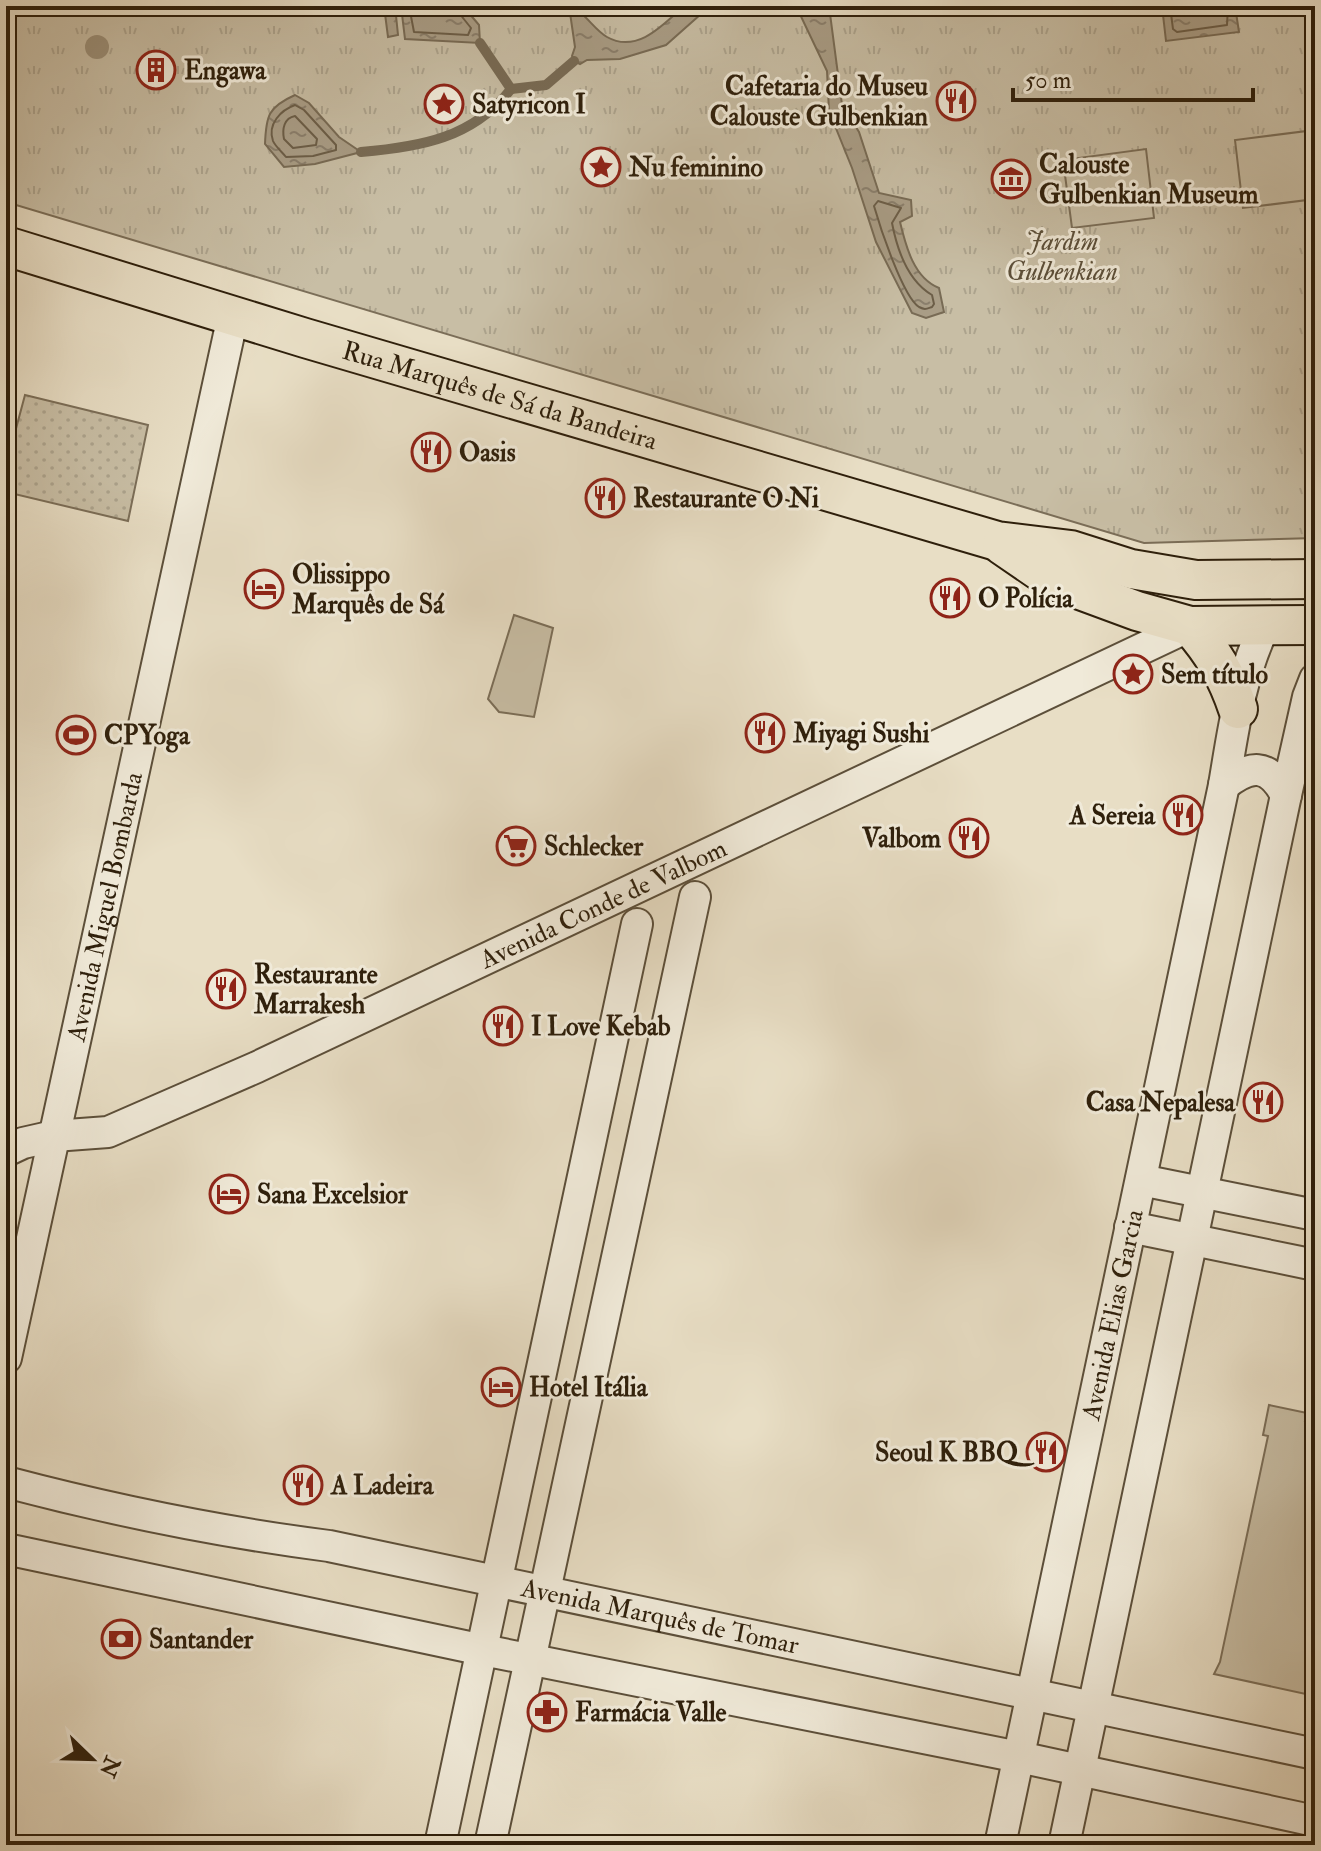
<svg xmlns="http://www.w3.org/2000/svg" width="1321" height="1851" font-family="'IM FELL Double Pica',serif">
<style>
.grass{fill:url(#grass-dots);stroke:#7b6e58;stroke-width:2}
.park{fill:url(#park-tufts);stroke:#7b6e58;stroke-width:2}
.garden{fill:#c8bea5;stroke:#7b6e58;stroke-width:2}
.water{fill:url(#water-ripples);stroke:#786b55;stroke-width:2}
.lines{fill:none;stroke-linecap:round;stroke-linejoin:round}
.shore{stroke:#6c5e48;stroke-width:2}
.stream{stroke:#786b55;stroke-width:10}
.minor-casing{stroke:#5c4f3a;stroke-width:34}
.major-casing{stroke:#2e1f0b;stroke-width:42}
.minor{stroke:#f0ead9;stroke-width:30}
.major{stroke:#e8dec5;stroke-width:38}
.tree{fill:#9b8f78}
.labels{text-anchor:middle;stroke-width:6;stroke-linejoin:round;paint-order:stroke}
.poi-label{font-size:26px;font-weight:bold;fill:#2e1f0b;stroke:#f0ead9;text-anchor:start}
.park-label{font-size:26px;font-style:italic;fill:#5c4f39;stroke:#f0ead9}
.street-label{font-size:26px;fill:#2e1f0b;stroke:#f0ead9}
</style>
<defs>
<pattern id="grass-dots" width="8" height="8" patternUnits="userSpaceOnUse" patternTransform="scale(2)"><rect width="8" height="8" fill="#c8bea5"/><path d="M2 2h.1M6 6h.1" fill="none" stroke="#aca38d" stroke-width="1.8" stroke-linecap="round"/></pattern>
<pattern id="park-tufts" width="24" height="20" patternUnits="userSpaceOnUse" patternTransform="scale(2)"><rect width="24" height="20" fill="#c8bea5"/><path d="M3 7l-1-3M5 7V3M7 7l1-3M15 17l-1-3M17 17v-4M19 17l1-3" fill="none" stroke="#aca38d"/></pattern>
<pattern id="water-ripples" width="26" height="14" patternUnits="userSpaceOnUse" patternTransform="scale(2)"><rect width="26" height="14" fill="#a99d86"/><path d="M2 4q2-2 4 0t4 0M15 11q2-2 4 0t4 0" fill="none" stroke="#8a7f6c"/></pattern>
</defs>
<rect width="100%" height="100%" fill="#e8dec5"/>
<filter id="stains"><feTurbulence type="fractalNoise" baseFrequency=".0025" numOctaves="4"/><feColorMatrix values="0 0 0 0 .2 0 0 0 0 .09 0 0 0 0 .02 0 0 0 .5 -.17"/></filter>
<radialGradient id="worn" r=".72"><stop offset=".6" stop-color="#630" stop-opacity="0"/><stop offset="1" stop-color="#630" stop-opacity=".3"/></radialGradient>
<polygon class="grass" points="25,395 148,425 128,521 6,492 6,466"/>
<polygon class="park" points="6,6 1315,6 1315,538 1144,543 6,202"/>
<g class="garden">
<polygon points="1315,130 1315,199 1243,208 1235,140"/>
<polygon points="1146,149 1154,218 1072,228 1063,160"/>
<polygon points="514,615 553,628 534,717 499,712 488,699"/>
<polygon points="1269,1405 1307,1413 1305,1421 1315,1423 1315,1696 1214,1674 1220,1662 1268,1436 1263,1435"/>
</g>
<g class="water">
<polygon points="384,6 395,6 398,35 388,37"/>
<polygon points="401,6 463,6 479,25 480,43 405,39"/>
<path d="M 569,6 L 585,6 L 583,15 C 590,21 598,32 607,37 C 637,54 663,25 684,6 L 710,6 L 666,45 L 620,59 L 587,60 L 580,64 L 574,61 L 572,56 L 575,47 Z"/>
<path d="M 796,6 L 829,6 L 842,105 L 859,132 L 879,193 L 911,200 L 912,216 L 900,222 C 906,247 914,278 939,288 L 944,312 L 926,318 L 912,313 L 876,242 L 852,168 L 829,111 L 827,71 Z"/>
<polygon points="1162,6 1235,6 1239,32 1166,41"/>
<path d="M 295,95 L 309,103 L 339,137 L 361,152 L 315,164 L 284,167 L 265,144 C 266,116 268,107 295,95 Z"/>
</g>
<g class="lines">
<g class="shore">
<polyline points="409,6 414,32 468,35 471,28 459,13 458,6"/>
<polyline points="1170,6 1173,29 1177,32 1227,25 1228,6"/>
<path d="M 295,105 L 304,110 L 336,145 L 336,150 L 313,156 L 286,157 C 283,153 275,146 273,141 C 267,124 281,110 295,105 Z"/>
<path d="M 295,116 L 317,139 L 316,145 L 293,148 L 284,139 C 282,129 284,118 295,116 Z"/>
<path d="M 878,201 L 901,208 L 892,223 C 897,249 908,281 932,295 L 934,304 L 932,307 C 926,309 925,310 919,307 C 903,297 880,227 874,206 Z"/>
</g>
<g class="stream">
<polyline points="480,43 511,89 546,85 574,61"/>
<path d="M 361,152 C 420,147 473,138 511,89"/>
</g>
<defs>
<g id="minor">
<path d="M 1224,785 C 1250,765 1268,762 1286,795"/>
<path id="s1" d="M 6,1151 L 23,1143 L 54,1136 L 108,1132 L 257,1067 L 1190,626"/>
<polyline points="1141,1180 1315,1215"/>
<polyline points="1130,1227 1315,1265"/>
<path id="s2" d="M 6,1358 L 233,316"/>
<path id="s3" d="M 6,1482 C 112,1510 220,1532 329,1546 L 1315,1754"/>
<polyline points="6,1549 483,1650 1019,1757 1315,1821"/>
<polyline points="440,1845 637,924"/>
<polyline points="490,1845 695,897"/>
<path id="s4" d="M 1000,1845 L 1224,785 C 1233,732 1240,676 1264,627"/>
<polyline points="1064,1845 1286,795 1308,697 1315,679"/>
</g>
<g id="major">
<path id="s5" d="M 6,246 L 305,338 L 997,541 L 1071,550 L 1131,569 L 1196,580 L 1315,579"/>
<polyline points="1002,545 1053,580 1137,611 1190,626 1315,625"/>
<path d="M 1190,626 C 1213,652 1227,676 1238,709"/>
</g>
</defs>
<use href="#minor" class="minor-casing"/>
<use href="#major" class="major-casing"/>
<use href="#minor" class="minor"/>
<use href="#major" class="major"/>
</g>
<circle class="tree" cx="97" cy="47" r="12"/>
<defs>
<symbol id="building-ring" viewBox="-11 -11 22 22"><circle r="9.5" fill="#f0ead9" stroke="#8f2418" stroke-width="1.5"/><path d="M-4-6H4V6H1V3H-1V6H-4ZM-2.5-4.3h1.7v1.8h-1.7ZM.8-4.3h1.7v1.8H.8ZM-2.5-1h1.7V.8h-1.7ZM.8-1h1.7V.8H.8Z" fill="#8f2418"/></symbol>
<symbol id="restaurant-ring" viewBox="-11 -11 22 22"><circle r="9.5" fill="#f0ead9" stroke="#8f2418" stroke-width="1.5"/><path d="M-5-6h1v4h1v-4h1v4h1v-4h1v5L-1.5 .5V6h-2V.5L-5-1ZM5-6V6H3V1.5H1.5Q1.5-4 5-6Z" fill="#8f2418"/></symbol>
<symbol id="sight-ring" viewBox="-11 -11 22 22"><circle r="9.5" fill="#f0ead9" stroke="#8f2418" stroke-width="1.5"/><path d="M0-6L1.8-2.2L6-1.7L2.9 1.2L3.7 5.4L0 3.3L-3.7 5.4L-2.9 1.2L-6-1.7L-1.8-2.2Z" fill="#8f2418"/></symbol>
<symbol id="museum-ring" viewBox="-11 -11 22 22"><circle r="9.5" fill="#f0ead9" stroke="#8f2418" stroke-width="1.5"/><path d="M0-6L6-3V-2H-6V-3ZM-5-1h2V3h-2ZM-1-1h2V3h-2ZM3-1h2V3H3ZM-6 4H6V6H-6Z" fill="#8f2418"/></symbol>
<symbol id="hotel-ring" viewBox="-11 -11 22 22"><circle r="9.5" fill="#f0ead9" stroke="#8f2418" stroke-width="1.5"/><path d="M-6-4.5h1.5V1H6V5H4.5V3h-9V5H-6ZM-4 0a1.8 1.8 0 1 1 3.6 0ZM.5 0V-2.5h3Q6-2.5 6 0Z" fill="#8f2418"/></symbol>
<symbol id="stadium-ring" viewBox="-11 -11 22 22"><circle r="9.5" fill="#f0ead9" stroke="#8f2418" stroke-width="1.5"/><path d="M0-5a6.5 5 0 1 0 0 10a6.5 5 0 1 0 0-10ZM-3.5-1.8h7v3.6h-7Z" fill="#8f2418"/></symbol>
<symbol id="supermarket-ring" viewBox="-11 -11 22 22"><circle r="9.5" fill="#f0ead9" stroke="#8f2418" stroke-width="1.5"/><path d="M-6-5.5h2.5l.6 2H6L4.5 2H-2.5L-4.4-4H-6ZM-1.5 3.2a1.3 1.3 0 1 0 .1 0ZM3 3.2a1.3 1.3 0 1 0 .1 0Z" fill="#8f2418"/></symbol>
<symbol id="bank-ring" viewBox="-11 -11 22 22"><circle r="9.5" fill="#f0ead9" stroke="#8f2418" stroke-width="1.5"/><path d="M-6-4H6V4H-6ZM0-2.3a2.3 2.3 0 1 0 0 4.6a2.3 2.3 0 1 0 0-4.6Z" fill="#8f2418"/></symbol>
<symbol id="pharmacy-ring" viewBox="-11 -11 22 22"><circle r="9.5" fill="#f0ead9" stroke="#8f2418" stroke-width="1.5"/><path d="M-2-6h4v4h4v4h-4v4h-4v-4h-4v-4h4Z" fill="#8f2418"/></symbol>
</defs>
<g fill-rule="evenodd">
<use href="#building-ring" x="134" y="48" width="44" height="44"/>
<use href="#restaurant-ring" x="934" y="79" width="44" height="44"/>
<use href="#sight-ring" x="422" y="82" width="44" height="44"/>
<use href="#sight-ring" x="579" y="145" width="44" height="44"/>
<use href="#museum-ring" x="989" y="157" width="44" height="44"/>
<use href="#restaurant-ring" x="409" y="430" width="44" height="44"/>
<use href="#restaurant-ring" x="583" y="476" width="44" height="44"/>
<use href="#hotel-ring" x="242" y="567" width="44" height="44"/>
<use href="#restaurant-ring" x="928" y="576" width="44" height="44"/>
<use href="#sight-ring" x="1111" y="652" width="44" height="44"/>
<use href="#restaurant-ring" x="743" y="711" width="44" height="44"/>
<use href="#stadium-ring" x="54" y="713" width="44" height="44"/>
<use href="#restaurant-ring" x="1161" y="793" width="44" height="44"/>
<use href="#restaurant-ring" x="947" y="816" width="44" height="44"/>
<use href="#supermarket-ring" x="494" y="824" width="44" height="44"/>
<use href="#restaurant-ring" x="204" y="967" width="44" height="44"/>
<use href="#restaurant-ring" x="481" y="1004" width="44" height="44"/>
<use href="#restaurant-ring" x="1241" y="1080" width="44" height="44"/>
<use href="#hotel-ring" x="207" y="1172" width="44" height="44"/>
<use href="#hotel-ring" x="479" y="1365" width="44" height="44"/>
<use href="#restaurant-ring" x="1024" y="1430" width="44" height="44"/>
<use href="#restaurant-ring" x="281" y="1463" width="44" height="44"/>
<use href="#bank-ring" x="99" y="1617" width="44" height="44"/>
<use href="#pharmacy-ring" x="525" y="1690" width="44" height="44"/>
</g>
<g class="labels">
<g class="poi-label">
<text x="184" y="79">Engawa</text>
<text x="928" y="95" text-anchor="end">Cafetaria do Museu<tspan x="928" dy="30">Calouste Gulbenkian</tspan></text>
<text x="472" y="113">Satyricon I</text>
<text x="1039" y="173">Calouste<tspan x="1039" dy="30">Gulbenkian Museum</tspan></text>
<text x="629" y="176">Nu feminino</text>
<text x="459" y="461">Oasis</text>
<text x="633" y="507">Restaurante O Ni</text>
<text x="292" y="583">Olissippo<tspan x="292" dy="30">Marquês de Sá</tspan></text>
<text x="978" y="607">O Polícia</text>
<text x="1161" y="683">Sem título</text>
<text x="793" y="742">Miyagi Sushi</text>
<text x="104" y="744">CPYoga</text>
<text x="1155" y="824" text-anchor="end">A Sereia</text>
<text x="941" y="847" text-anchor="end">Valbom</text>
<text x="544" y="855">Schlecker</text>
<text x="254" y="983">Restaurante<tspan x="254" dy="30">Marrakesh</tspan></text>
<text x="531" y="1035">I Love Kebab</text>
<text x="1235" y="1111" text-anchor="end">Casa Nepalesa</text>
<text x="257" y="1203">Sana Excelsior</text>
<text x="529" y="1396">Hotel Itália</text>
<text x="1018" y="1461" text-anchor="end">Seoul K BBQ</text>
<text x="331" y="1494">A Ladeira</text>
<text x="149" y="1648">Santander</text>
<text x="575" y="1721">Farmácia Valle</text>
</g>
<g class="park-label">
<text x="1062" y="250">Jardim<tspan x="1062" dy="30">Gulbenkian</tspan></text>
</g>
<g class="street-label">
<text dy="9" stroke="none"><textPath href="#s5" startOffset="516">Rua Marquês de Sá da Bandeira</textPath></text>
<text dy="9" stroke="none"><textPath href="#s1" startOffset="650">Avenida Conde de Valbom</textPath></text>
<text dy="9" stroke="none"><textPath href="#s2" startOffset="462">Avenida Miguel Bombarda</textPath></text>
<text dy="9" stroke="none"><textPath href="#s4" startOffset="542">Avenida Elias Garcia</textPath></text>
<text dy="9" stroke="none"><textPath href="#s3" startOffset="668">Avenida Marquês de Tomar</textPath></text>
</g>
</g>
<rect width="1321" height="1851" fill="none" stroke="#e8dec5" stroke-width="32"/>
<rect x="8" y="8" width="1305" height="1835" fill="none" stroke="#2e1f0b" stroke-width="4"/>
<rect x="16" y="16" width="1289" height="1819" fill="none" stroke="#2e1f0b" stroke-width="2"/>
<g transform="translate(92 1759) rotate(113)" stroke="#f0ead9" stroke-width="6" paint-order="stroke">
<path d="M0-6L14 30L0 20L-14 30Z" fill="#2e1f0b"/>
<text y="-12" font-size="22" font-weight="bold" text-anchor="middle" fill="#2e1f0b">N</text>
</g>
<path d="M1013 88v12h240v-12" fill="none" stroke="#2e1f0b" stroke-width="4"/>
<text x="1025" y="88" font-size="24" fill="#2e1f0b" stroke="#f0ead9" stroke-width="6" paint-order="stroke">50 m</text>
<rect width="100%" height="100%" filter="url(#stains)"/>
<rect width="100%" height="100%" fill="url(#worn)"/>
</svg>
